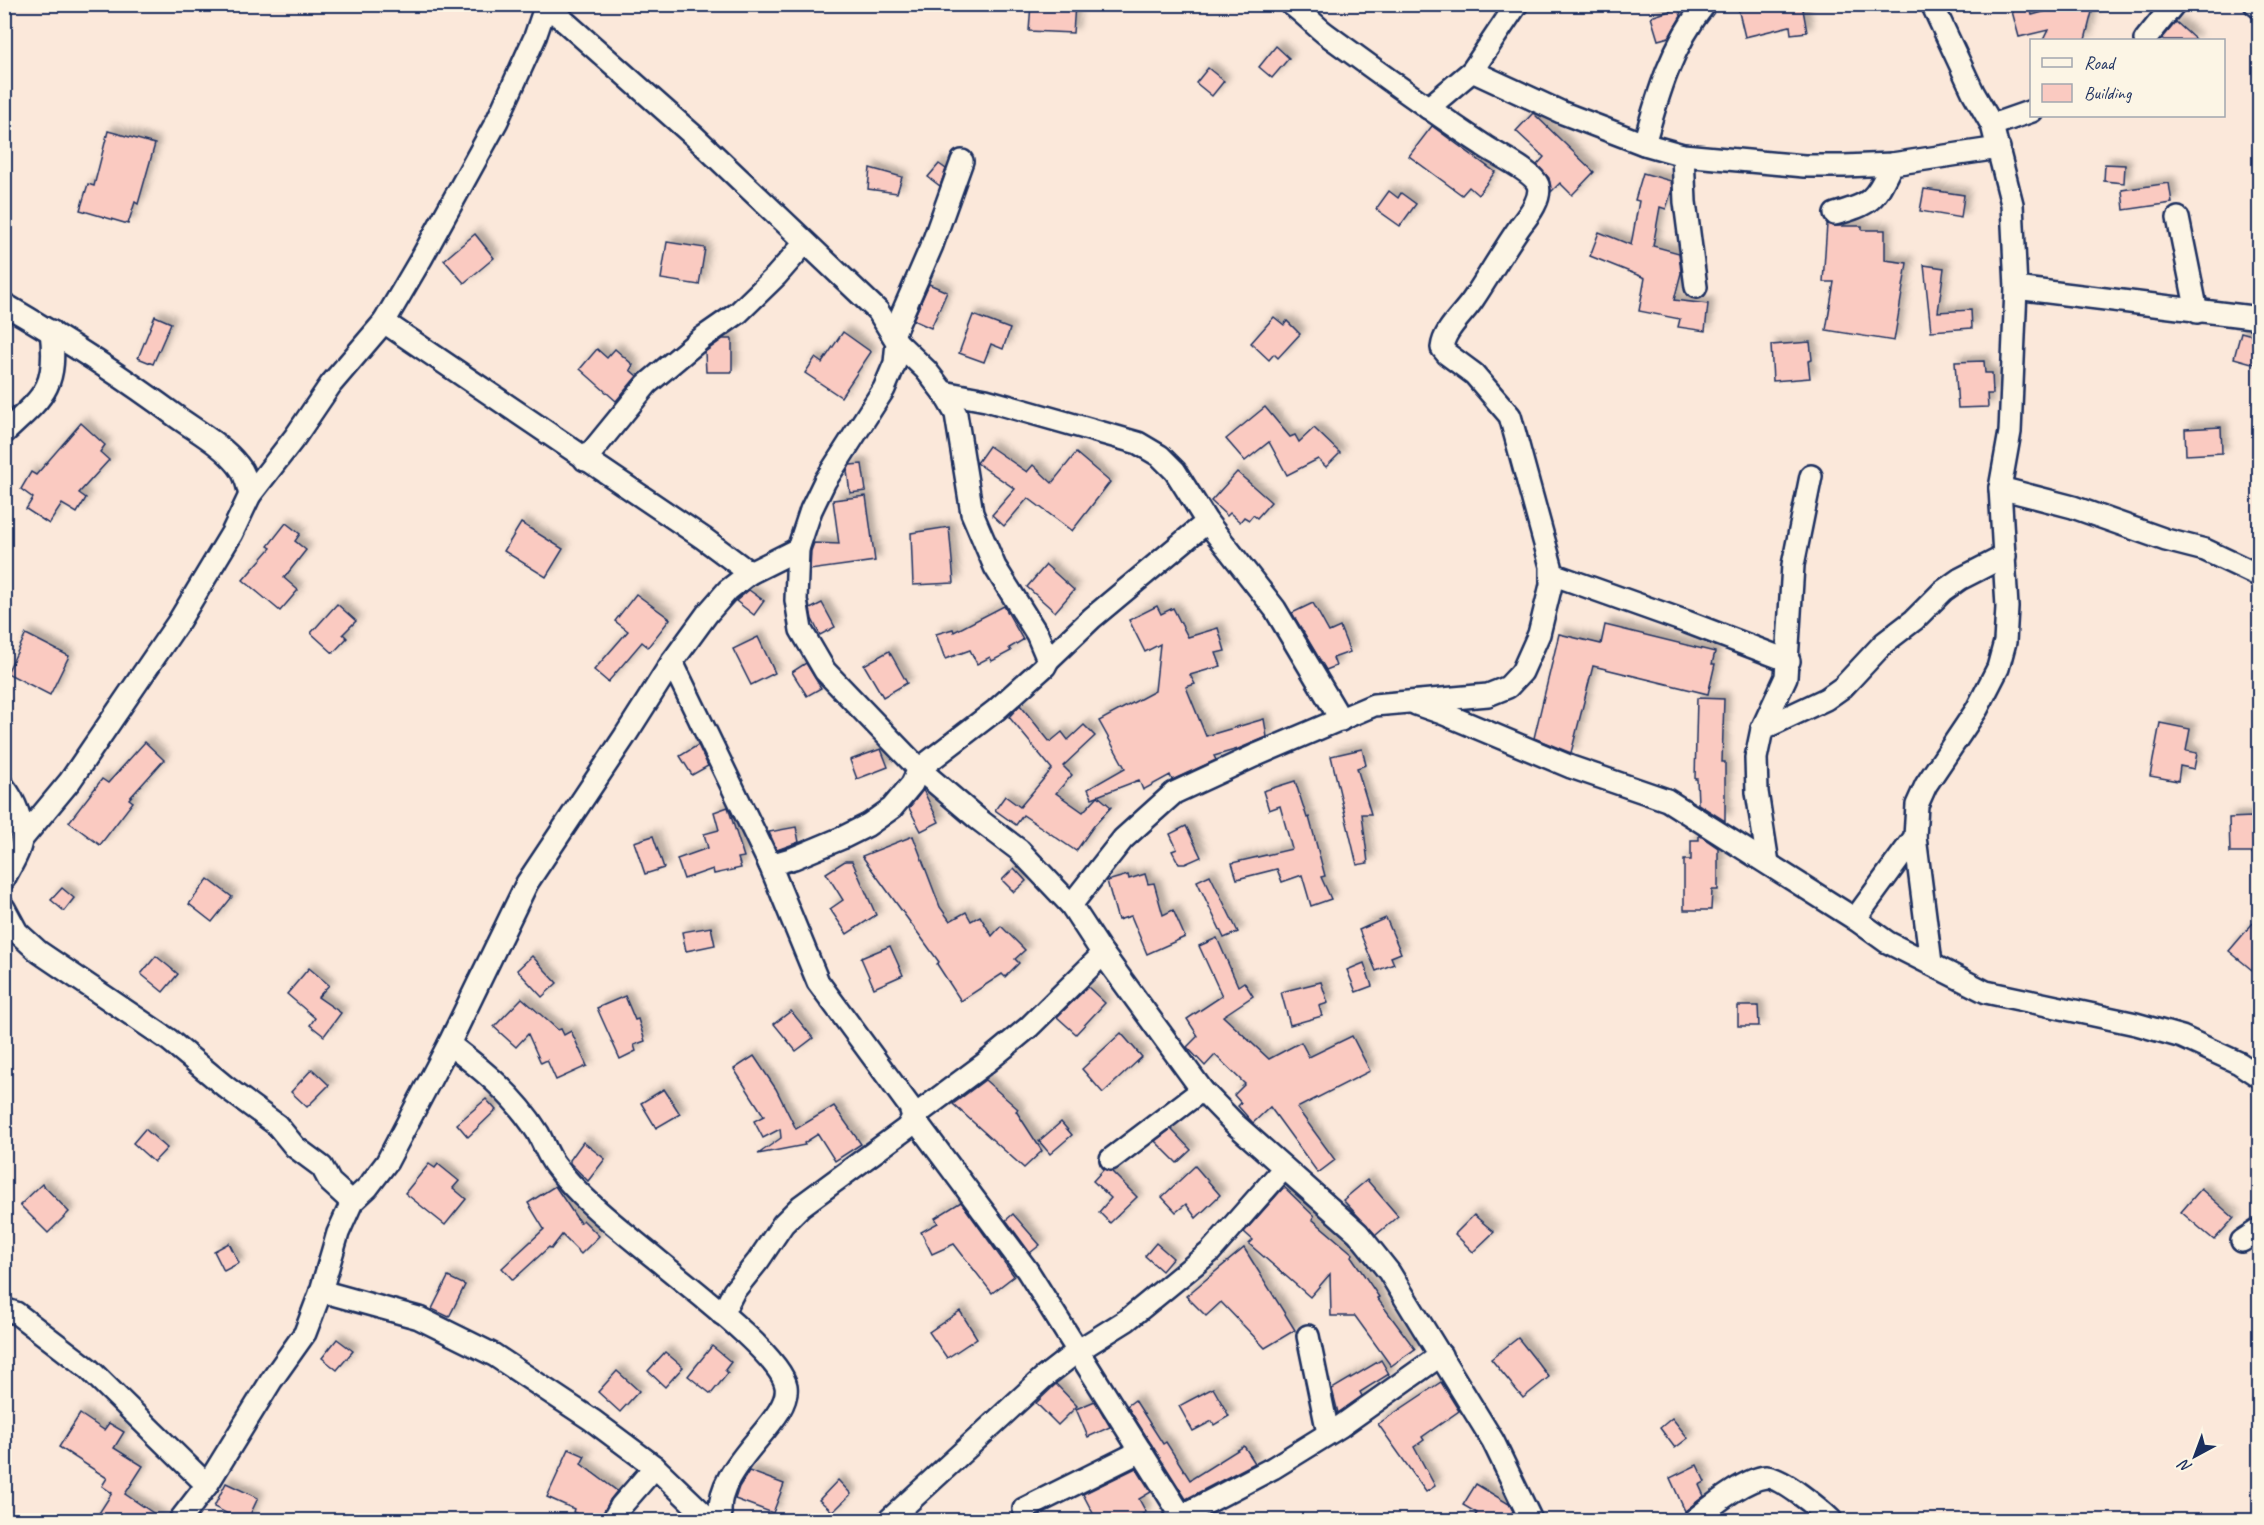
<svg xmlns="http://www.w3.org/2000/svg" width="2264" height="1525" font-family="Caveat,sans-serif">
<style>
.building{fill:#facac1;stroke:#1b2f5e;stroke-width:1.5;filter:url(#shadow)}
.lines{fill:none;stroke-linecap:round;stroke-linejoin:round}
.minor-casing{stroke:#1b2f5e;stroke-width:26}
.minor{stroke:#fcf5e5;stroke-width:21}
</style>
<defs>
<filter id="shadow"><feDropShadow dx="5.5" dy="-5.5" stdDeviation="3" flood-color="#0004"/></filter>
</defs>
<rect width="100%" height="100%" fill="#fbe8da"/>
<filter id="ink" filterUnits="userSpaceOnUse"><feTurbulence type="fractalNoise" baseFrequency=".0167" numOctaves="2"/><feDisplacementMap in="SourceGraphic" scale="12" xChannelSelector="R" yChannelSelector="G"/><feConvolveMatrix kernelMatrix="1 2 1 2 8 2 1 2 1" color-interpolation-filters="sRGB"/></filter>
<g filter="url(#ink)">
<g class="building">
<polygon points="1031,4 1075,4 1073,33 1029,31"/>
<polygon points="1737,4 1802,4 1807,32 1791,34 1790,26 1745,37"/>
<polygon points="2010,4 2029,4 2032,15 2058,8 2059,4 2094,4 2085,40 2043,40 2048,30 2019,37"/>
<polygon points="1679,8 1681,16 1669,37 1658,40 1651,17"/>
<polygon points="2176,22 2196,40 2161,40"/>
<polygon points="1276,46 1289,58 1272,78 1259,67"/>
<polygon points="1208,68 1224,81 1212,96 1196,83"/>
<polygon points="1533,113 1594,172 1572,195 1560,183 1551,192 1549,178 1537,165 1544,157 1516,131"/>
<polygon points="1432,126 1495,172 1478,195 1469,187 1462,195 1409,156"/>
<polygon points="108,131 155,144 138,204 135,202 128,224 80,210 88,184 94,186"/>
<polygon points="939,164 946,169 940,186 928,177"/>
<polygon points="2105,164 2125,165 2124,183 2104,181"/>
<polygon points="870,168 902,177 897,193 868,189"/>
<polygon points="1643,173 1671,181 1672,189 1666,209 1660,207 1653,246 1679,253 1681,273 1674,300 1708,304 1705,331 1678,327 1680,319 1639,311 1645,278 1590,256 1599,232 1631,245 1639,201 1635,200"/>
<polygon points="2169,183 2172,203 2124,210 2122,190"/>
<polygon points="1924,189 1964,195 1961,218 1920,211"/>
<polygon points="1389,191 1398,198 1401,193 1416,204 1400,226 1376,209"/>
<polygon points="1827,224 1833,226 1862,226 1862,230 1885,230 1885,260 1907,263 1894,341 1826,330 1834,282 1823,282"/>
<polygon points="475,234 494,258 464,283 444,260"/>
<polygon points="667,242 705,248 699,285 661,279"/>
<polygon points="1924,265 1944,268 1938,312 1971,310 1972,328 1931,331"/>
<polygon points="929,284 947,292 931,328 913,320"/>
<polygon points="973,315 1010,329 1003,349 991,344 984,362 959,353"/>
<polygon points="155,316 171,323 153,364 138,358"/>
<polygon points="1274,317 1284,325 1287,321 1300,334 1278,358 1274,354 1269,360 1251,343"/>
<polygon points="843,332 871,352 841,397 805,373 815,358 822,363"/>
<polygon points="2241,332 2259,337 2259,365 2234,358"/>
<polygon points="723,339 732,339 732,372 706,372 705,352"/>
<polygon points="1810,342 1812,360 1808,361 1810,378 1773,381 1771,345"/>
<polygon points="597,349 607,358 615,349 633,365 630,370 637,376 616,401 580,369"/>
<polygon points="1984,361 1985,373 1992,373 1993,394 1987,394 1988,407 1958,408 1955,362"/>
<polygon points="1265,407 1290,437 1295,435 1299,442 1314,428 1340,453 1326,467 1318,459 1287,475 1269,442 1245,461 1226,439"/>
<polygon points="81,423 105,445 100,452 109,460 79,493 86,498 77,513 62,504 49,524 26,509 33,498 21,489 31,472 36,475"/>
<polygon points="2221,427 2222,453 2186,455 2185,429"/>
<polygon points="989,446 1027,472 1033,465 1052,483 1076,453 1110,482 1072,531 1028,498 1004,526 992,515 1015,489 977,463"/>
<polygon points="862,464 866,491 850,493 847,471 850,465"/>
<polygon points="1237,472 1271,502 1257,518 1253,515 1249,520 1244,517 1240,522 1230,513 1227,516 1211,501"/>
<polygon points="866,496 875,561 810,570 811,551 814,543 839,544 833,500"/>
<polygon points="286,523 300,534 295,541 306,550 284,578 298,590 280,611 243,580 271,548 268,546"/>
<polygon points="521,523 563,549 546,577 504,551"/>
<polygon points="949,527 954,583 913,585 911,533"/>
<polygon points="1046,565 1074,590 1055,612 1027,587"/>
<polygon points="749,590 764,601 754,615 736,601"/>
<polygon points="636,594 670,619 648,647 642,642 608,682 594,670 628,631 615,621"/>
<polygon points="822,603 835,627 820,635 812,619 810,609"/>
<polygon points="1313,603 1329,632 1340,627 1350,652 1333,658 1336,666 1326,670 1292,613"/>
<polygon points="337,604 356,621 343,634 347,638 333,653 311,633"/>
<polygon points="1004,606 1023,640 1009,648 1011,651 992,661 990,657 977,664 970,650 945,659 936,634 953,629 954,632"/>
<polygon points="1157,606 1161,614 1173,608 1188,637 1218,628 1225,651 1216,653 1221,666 1190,675 1195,684 1186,687 1206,736 1264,719 1267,737 1238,749 1214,756 1216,760 1172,780 1170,775 1143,790 1139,780 1092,798 1088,789 1125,768 1099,721 1155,691 1160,644 1145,652 1129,620"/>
<polygon points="1605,625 1715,652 1712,664 1715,664 1708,694 1593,666 1571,753 1534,738 1559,634 1601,644"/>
<polygon points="26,634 69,656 50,695 7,673"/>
<polygon points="758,637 775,673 751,685 733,649"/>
<polygon points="889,651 907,683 883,697 864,665"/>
<polygon points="806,663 821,688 807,696 792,672"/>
<polygon points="1697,698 1724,699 1722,762 1725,762 1725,821 1698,804 1697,779 1695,779"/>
<polygon points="1020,705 1050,742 1062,732 1068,740 1084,725 1095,736 1063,766 1072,775 1056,793 1083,812 1098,796 1111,807 1093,827 1076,851 1023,815 1016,825 995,810 1005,796 1020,807 1052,769 1009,717"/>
<polygon points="2160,723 2190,729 2186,751 2197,753 2194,769 2180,766 2178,781 2150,776"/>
<polygon points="145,742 164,760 129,799 133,802 100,845 69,822 102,779 108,783"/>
<polygon points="698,745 708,766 692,775 680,756"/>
<polygon points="881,749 888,767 857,779 850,760"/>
<polygon points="1362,749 1366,765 1357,768 1371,814 1362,814 1368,863 1357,865 1331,756"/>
<polygon points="1295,781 1307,818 1309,817 1325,876 1321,877 1331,899 1311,906 1302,875 1282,882 1277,869 1237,879 1232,863 1292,849 1280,806 1269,810 1263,791"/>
<polygon points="923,790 939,822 921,831 909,808"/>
<polygon points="728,807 744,857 738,858 741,868 714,874 713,869 684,879 677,859 708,848 704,834 719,830 714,812"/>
<polygon points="2252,817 2253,853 2230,853 2229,818"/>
<polygon points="1186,826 1201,857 1185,864 1179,864 1172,851 1177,849 1170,834"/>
<polygon points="796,827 799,842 777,850 769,832"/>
<polygon points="1699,835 1718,848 1718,890 1712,890 1711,910 1684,910 1684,860 1691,860 1691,840 1699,840"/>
<polygon points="653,836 664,868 645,874 634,842"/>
<polygon points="913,836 940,907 950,921 966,912 971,921 980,916 992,936 1001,926 1025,950 1015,959 1019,963 1005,977 1002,974 961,1001 937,964 939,962 862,856"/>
<polygon points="845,861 852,861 876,915 847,934 830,909 843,900 826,873"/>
<polygon points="1014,868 1026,881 1014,892 1002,880"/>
<polygon points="1145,874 1148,884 1154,883 1163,915 1173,910 1185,937 1147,954 1131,916 1118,920 1107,881 1128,875 1129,879"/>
<polygon points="1210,875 1238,932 1224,938 1197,881"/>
<polygon points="208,879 232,897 212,922 189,904"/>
<polygon points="62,888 74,898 64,911 51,900"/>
<polygon points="2259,916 2259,962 2252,970 2229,951"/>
<polygon points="1386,918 1401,953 1391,957 1394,964 1376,971 1359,930"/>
<polygon points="711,927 715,945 686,951 682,932"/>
<polygon points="1217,938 1238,986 1244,982 1253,996 1223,1016 1269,1059 1301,1042 1309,1057 1352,1036 1370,1071 1297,1108 1335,1160 1318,1173 1270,1107 1253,1123 1238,1106 1241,1103 1234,1095 1245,1084 1215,1055 1205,1066 1187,1047 1198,1036 1187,1019 1222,996 1199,946"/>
<polygon points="890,946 903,975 874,988 861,958"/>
<polygon points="156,956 178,974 163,992 141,974"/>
<polygon points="532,956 557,983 542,997 517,970"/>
<polygon points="1364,963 1372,986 1356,992 1347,970"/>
<polygon points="309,968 329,985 318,997 341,1013 324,1036 310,1025 315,1018 287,994"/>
<polygon points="1321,982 1328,1003 1319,1006 1322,1016 1290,1025 1281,992"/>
<polygon points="1088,987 1105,1003 1076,1034 1057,1017"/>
<polygon points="625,996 635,1020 638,1019 645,1041 634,1045 636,1051 620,1059 597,1008"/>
<polygon points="522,998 558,1030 561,1029 564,1035 571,1031 587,1066 556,1080 547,1060 541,1063 528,1034 516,1047 494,1027"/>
<polygon points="1738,1006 1758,1006 1759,1026 1738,1026"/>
<polygon points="791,1011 813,1038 796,1051 774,1024"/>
<polygon points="1121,1033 1142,1057 1103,1093 1082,1069"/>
<polygon points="754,1056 776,1089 796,1129 834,1106 861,1144 835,1161 818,1134 804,1143 805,1145 758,1154 781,1138 780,1129 763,1138 754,1121 764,1116 734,1069"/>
<polygon points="312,1069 329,1085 307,1107 291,1092"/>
<polygon points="985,1080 1018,1109 1016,1111 1042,1151 1024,1168 953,1104"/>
<polygon points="664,1089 680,1114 656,1128 641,1103"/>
<polygon points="486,1099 496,1110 468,1137 457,1124"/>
<polygon points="1061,1122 1072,1135 1050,1154 1039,1141"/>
<polygon points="145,1129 167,1148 154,1162 133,1143"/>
<polygon points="1171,1129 1191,1150 1177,1163 1155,1141"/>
<polygon points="583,1142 605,1159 588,1181 570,1163 570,1160"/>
<polygon points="429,1164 435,1168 438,1164 459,1181 453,1188 466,1199 445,1225 405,1193"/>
<polygon points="1195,1166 1220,1195 1196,1218 1186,1204 1176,1212 1162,1197"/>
<polygon points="1104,1169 1111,1171 1137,1197 1110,1223 1099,1212 1111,1198 1093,1181"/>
<polygon points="1367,1180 1398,1216 1376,1235 1343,1200"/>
<polygon points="42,1184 69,1212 48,1233 20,1205"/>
<polygon points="555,1186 580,1223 583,1220 599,1236 581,1254 562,1235 551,1249 549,1247 513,1280 502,1268 544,1229 528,1203"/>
<polygon points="1284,1187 1314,1216 1312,1219 1353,1254 1351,1256 1379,1297 1377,1298 1415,1349 1391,1366 1355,1316 1331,1316 1330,1274 1310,1297 1249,1244 1253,1240 1244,1232"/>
<polygon points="2201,1189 2234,1218 2214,1240 2181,1212"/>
<polygon points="961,1202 1014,1276 992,1293 954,1244 932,1254 921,1232 938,1223 935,1218"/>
<polygon points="1013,1214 1040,1245 1030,1253 1006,1220"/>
<polygon points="1474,1215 1494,1232 1473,1252 1455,1234"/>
<polygon points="229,1243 239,1263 224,1271 214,1251"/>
<polygon points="1156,1243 1173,1258 1162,1271 1145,1256"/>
<polygon points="1244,1248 1295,1330 1265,1348 1221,1302 1206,1316 1186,1296"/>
<polygon points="448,1277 465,1285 449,1317 432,1309"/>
<polygon points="960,1311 977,1338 947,1358 929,1332"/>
<polygon points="1518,1338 1549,1377 1523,1398 1491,1359"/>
<polygon points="337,1339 353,1351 337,1370 322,1358"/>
<polygon points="712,1346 731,1362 725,1370 728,1373 711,1394 688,1376"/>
<polygon points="665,1352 683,1367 665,1387 648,1371"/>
<polygon points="1381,1360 1389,1374 1360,1392 1362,1396 1338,1413 1332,1389"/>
<polygon points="617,1371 639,1391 620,1412 598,1392"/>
<polygon points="1441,1382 1459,1411 1422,1437 1424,1440 1414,1447 1435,1486 1426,1492 1378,1424"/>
<polygon points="1056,1384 1077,1406 1058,1425 1036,1403"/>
<polygon points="1213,1388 1229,1416 1214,1425 1212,1421 1193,1431 1179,1406"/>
<polygon points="1135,1400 1163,1444 1166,1442 1190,1480 1244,1446 1255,1463 1186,1499 1127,1406"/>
<polygon points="1095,1401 1110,1427 1088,1437 1076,1409"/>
<polygon points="80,1414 104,1430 109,1423 124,1432 114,1448 143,1466 125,1494 165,1521 94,1521 112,1493 102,1486 107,1478 59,1447"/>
<polygon points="1672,1418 1688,1438 1675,1448 1660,1428"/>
<polygon points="569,1449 585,1456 581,1464 617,1491 610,1500 600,1521 593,1521 573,1512 574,1509 547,1497"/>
<polygon points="1697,1465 1705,1482 1699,1485 1704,1496 1685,1511 1670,1478"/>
<polygon points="1136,1468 1151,1492 1139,1499 1146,1512 1131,1521 1097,1521 1083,1494"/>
<polygon points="749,1471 784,1484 773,1513 735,1499 739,1487"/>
<polygon points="838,1480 851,1494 833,1512 819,1500"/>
<polygon points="226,1483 258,1498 247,1521 242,1521 214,1507"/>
<polygon points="1476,1484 1509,1504 1513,1511 1507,1521 1471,1521 1477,1513 1463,1505"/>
</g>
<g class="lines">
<defs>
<g id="minor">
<polyline points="545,4 694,136 878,311 897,342 895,363 884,389 825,481 811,510 798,549 796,600 801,630 825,671 893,742 919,769 978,819 1019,850 1071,905 1103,954 1202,1090 1235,1124 1358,1233 1389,1272 1493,1441 1531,1520"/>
<polyline points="2255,4 2260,8"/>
<polyline points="2145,40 2174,4"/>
<polyline points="1472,71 1563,113 1644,144 1683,155 1804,166 1844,166 1892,164 1999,148"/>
<polyline points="1428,108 1472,71 1517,4"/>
<polyline points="1992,125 2032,111"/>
<path d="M 1644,144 C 1658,94 1672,45 1705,4"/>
<polyline points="1683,155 1685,202 1696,287"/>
<path d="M 1835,214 C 1874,203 1874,200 1892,164"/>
<polyline points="2178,218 2197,312"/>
<polyline points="2016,288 2260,318"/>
<path d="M 4,304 C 64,339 122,376 177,417 C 198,432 222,445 238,465 C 246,474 247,484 250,495"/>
<polyline points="384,322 703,538 750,573"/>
<polyline points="893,335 932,245 962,161"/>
<polyline points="943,392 986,400 1138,443 1160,456 1175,471 1207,522 1275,609 1341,720"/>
<path d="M 4,433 C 44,396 58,388 51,331"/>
<polyline points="585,460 647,384 702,338 738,313 776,276 805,243"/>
<polyline points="2000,488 2073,507 2166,540 2205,550 2260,576"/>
<polyline points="1552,574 1687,622 1789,661"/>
<polyline points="1048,660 1092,618 1207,522"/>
<polyline points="672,662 770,865"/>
<polyline points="1416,704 1442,713 1571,767 1667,800 1855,919 1887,942 1986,992 2136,1024 2182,1037 2239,1063 2260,1077"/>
<polyline points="1762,729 1826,699 1843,687 1884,643 1914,620 1943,591 1960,579 2005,556"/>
<path d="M 4,787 C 15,801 24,822 21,840 C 20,852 10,867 4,879"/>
<polyline points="1915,837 1931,963"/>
<polyline points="21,840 70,781 179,621 232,533 250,495 295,437 331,384 384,322 421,259 497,121 535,37 546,5"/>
<polyline points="1768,863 1757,792 1756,758 1762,729 1786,677 1793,565 1811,476"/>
<path d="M 1071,905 L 1123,839 L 1174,793 L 1254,756 L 1374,705 L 1488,695 L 1508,687 L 1522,672 L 1539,634 L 1551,585 L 1551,566 L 1510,416 L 1474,374 L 1447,354 L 1442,348 C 1444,329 1464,314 1474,298 C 1490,274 1504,249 1521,225 C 1529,215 1542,198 1538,185 C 1533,171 1495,154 1483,145 C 1429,110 1378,72 1326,34 C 1314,25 1304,13 1291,4"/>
<polyline points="4,908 17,932 39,952 169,1040 227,1088 277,1125 295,1147 322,1167 330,1182 352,1202"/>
<polyline points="1855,919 1915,837 1917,805 1926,785 1977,709 1998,668 2005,642 2007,607 2000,488 2010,432 2016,288 2012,204 1992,125 1973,92 1932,4"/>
<polyline points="1103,954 1029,1027 983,1065 913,1117 1027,1270 1184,1520"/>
<path d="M 449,1044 C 483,1070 515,1096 538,1133 C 544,1144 548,1156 555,1165 C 581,1200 621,1230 655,1258 C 683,1282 780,1354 786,1386 C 792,1422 710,1466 721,1520"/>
<polyline points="1111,1159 1202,1090"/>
<polyline points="2242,1241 2260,1229"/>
<polyline points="321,1291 419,1318 494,1355 592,1420 655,1467 710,1520"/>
<polyline points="4,1309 16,1313 89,1369 207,1485"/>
<polyline points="722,1314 734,1291 758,1261 783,1224 801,1206 907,1128 913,1117 910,1107 818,982 770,865 794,858 842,838 868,825 892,808 912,784 919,769 996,710 1045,666 1048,660 1037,634 995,567 972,513 956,414 943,392 926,370 897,342"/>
<polyline points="1308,1336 1328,1433"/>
<polyline points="1024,1509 1141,1451"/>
<polyline points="180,1520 207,1485 271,1381 305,1333 321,1291 338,1233 352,1202 368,1187 387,1162 449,1044 527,883 625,736 672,662 707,614 728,590 750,573 798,549"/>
<polyline points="613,1520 621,1506 655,1467"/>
<polyline points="889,1520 1043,1378 1079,1350 1127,1320 1210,1252 1284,1168"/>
<polyline points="1174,1520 1273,1468 1341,1426 1441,1355"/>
<path d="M 1694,1520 C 1711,1507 1744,1479 1766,1477 C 1780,1476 1821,1510 1831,1520"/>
</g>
</defs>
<use href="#minor" class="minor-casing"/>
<use href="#minor" class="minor"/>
</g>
</g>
<rect width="2264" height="1525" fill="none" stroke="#fcf5e5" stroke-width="24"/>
<rect x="12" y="12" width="2240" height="1501" fill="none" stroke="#1b2f5e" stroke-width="2" filter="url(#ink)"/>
<rect x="2030" y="39" width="195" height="78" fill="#fcf5e5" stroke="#a2a6af" stroke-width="1.5"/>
<rect x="2042" y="58" width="30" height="9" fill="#fcf5e5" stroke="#a2a6af" stroke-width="1.5"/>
<text x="2084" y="69" font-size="18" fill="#1b2f5e">Road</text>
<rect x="2042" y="84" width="30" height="18" fill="#facac1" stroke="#a2a6af" stroke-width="1.5"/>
<text x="2084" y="99" font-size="18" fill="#1b2f5e">Building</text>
<g transform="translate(2195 1456) rotate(221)" stroke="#fcf5e5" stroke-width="4.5" paint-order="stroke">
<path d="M0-4.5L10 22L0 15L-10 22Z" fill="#1b2f5e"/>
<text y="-9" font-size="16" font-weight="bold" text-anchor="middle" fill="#1b2f5e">N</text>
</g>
</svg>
